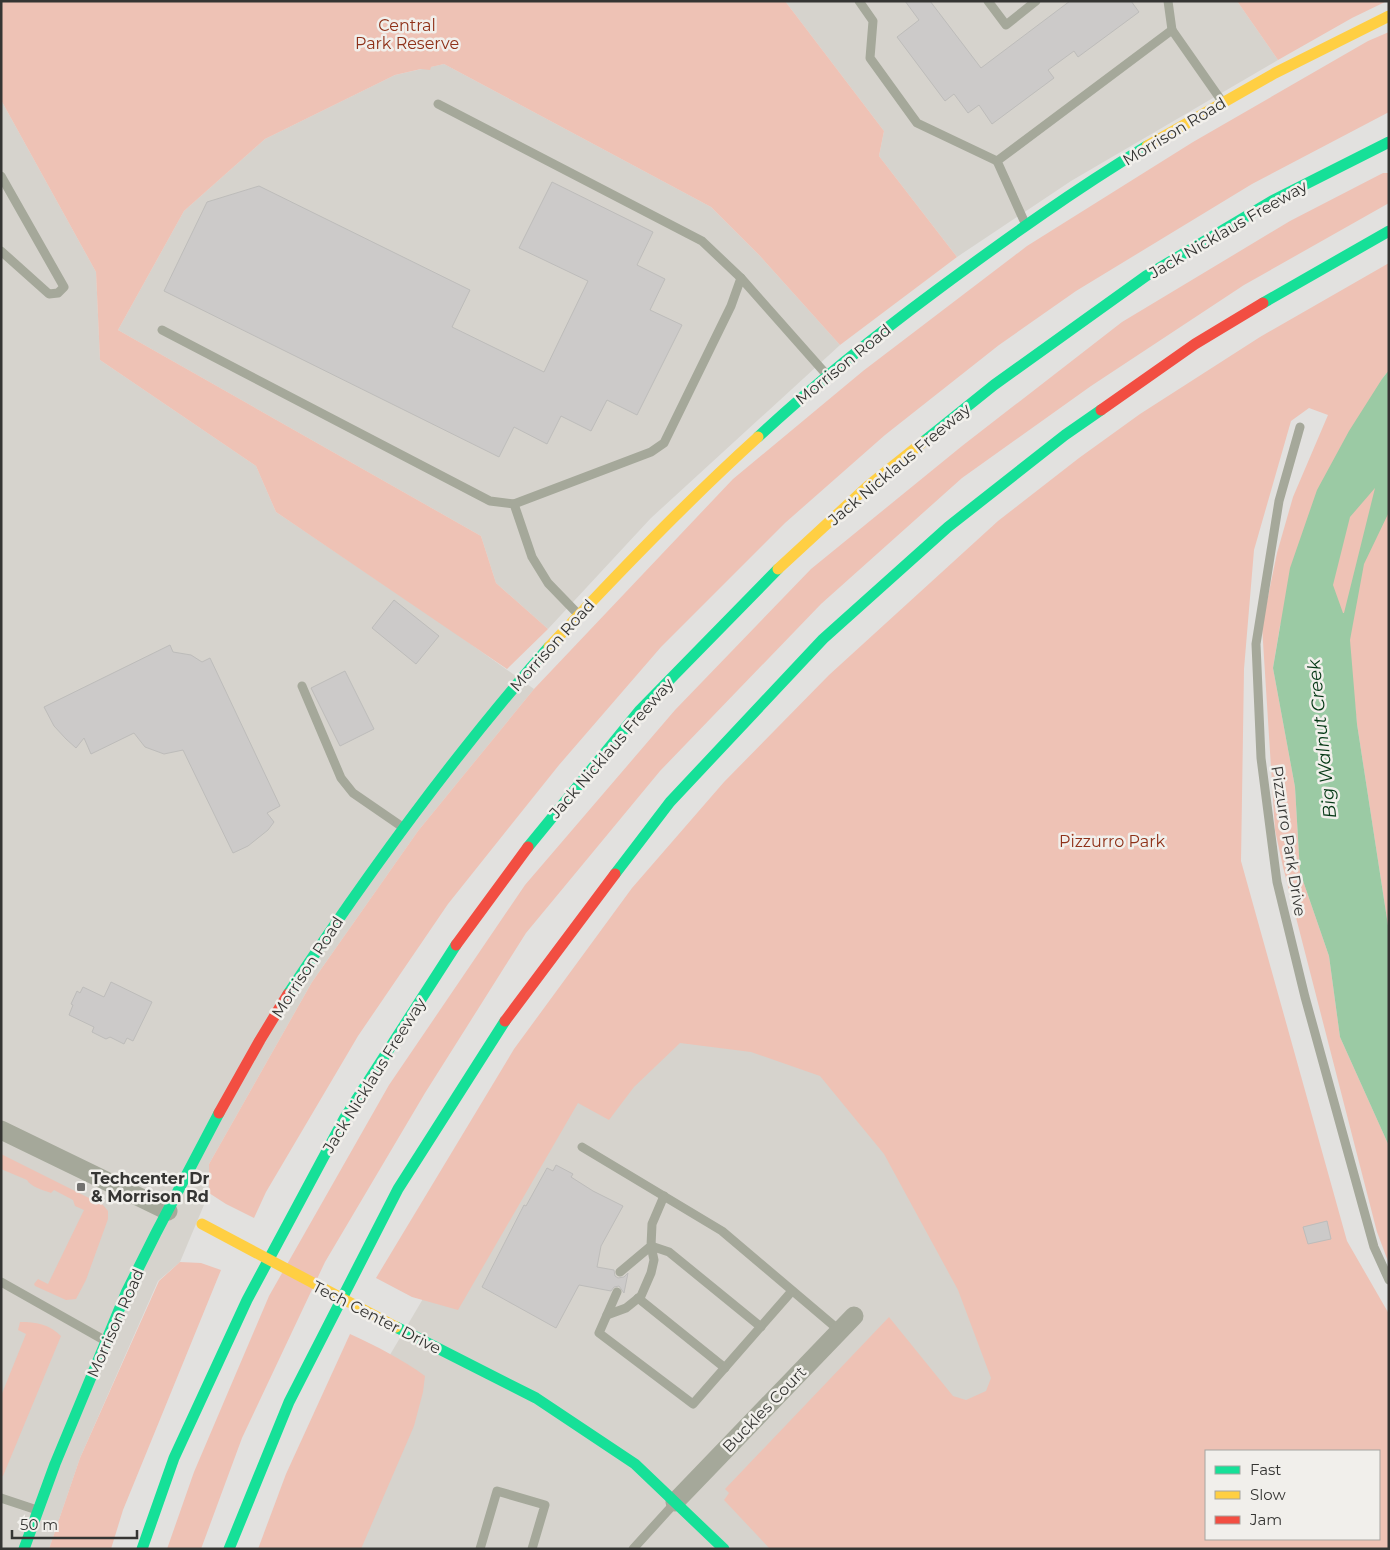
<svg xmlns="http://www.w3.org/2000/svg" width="1390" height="1550" font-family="Montserrat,sans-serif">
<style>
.built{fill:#d6d3cd}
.green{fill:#eec2b5;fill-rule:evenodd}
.water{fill:#9bcaa4;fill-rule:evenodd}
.building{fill:#cccac9;stroke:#bdbcba}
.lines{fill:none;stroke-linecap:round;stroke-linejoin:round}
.lane{stroke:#a5a89a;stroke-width:9}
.street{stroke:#a5a89a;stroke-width:19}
.fast{stroke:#16e098;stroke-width:11}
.slow{stroke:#ffcf43;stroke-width:11}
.jam{stroke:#f24e42;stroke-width:11}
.slow-bridge{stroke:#ffcf43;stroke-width:11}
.poi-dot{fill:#72716f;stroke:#f1efeb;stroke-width:2}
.labels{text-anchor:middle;stroke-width:5;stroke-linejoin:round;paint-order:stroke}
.park-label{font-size:16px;fill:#8f3118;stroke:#f1efeb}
.street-label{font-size:16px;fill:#353533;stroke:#f1efeb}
.poi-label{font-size:16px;font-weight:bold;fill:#353533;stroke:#f1efeb;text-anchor:start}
.water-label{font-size:18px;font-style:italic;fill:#053916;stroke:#f1efeb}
</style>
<rect width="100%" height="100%" fill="#e2e1df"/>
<g class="built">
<polygon points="785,1 1237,1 1278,60 1071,181 957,257 879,156 884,131"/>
<polygon points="444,64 711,207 760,256 840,345 651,518 548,629 496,583 481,536 118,330 184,211 265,139 395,75"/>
<polygon points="1,100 96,272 100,360 256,466 276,512 451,630 534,689 418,831 312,982 209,1164 209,1193 180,1262 158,1281 80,1458 49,1549 1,1549"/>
<polygon points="765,837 1126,1549 304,1549 341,1438 533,1112"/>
</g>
<g class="green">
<polygon points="1,1 785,1 884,131 879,156 957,257 840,345 760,256 711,207 444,64 431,67 430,70 421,69 395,75 265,139 184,211 118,330 481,536 496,583 548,629 507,669 276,512 256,466 100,360 96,272 1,100"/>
<polygon points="1237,1 1387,1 1352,18 1278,60"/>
<polygon points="1389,32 1389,112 1252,184 1076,291 999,345 885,435 785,523 661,647 559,765 448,904 358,1036 266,1192 254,1218 226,1204 209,1193 209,1164 312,982 418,831 534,689 733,479 863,371 1027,246 1193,142 1368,41"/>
<polygon points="1383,173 1389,173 1389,203 1244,285 1091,386 962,478 821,604 660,771 526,933 425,1093 325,1262 242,1438 201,1549 167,1549 194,1472 269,1296 389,1085 525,885 675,710 811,569 962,446 1122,322 1290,221"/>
<path d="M 1389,263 L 1389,370 L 1382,379 L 1280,626 L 1273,668 L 1295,787 L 1300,872 L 1329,956 L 1340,1037 L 1389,1146 L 1389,1264 L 1377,1232 L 1283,867 L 1275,830 L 1262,626 L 1277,553 L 1293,497 L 1328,415 L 1309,408 L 1291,421 L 1254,550 L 1244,669 L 1241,861 L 1347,1241 L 1389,1314 L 1389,1549 L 770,1549 L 724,1500 L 729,1493 L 725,1489 L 889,1317 L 953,1396 L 966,1400 L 986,1391 L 991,1378 L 958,1290 L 884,1154 L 820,1076 L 751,1052 L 680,1043 L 634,1087 L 609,1120 L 578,1103 L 458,1310 L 412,1297 L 376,1278 L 514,1049 L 632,888 L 724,782 L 829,675 L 998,521 L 1079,458 L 1140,414 L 1260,337 ZM 1206,1451 L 1379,1451 L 1379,1539 L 1206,1539 Z"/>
<polygon points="1389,477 1389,932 1357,724 1355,705 1328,586 1344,509"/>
<path d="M 1,1154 L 103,1205 L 108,1211 L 108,1219 L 86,1280 L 76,1299 L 66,1300 L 35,1286 L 34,1284 L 38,1279 L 48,1284 L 84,1210 L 75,1206 L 73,1200 L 54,1190 L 51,1193 C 43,1190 31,1187 27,1180 L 1,1169 Z"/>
<polygon points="180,1262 201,1263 221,1270 123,1510 111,1549 49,1549 80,1458 159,1281"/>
<path d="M 20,1322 C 36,1322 49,1324 61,1336 L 3,1476 L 1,1476 L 1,1396 L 26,1334 L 18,1330 Z"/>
<path d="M 350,1334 C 376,1346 402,1359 425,1376 L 423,1392 L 414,1426 L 361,1549 L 258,1549 L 286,1474 Z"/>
</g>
<path class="water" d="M 1389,370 L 1389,512 L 1364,564 L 1350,640 L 1357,724 L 1389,932 L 1389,1146 L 1340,1037 L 1329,956 L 1300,872 L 1295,787 L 1273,668 L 1290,568 L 1317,490 L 1349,431 L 1382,379 ZM 1375,488 L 1344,613 L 1343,613 L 1333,585 L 1350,517 Z"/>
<g class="building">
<polygon points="905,1 930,1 981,68 1070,1 1131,1 1139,12 1078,57 1074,51 1048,70 1054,78 992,124 979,105 968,113 954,94 945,101 897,37 919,20"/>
<polygon points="552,182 653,232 637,265 665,279 650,310 682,325 637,415 607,400 591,431 561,416 547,444 514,427 499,457 164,291 207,202 259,186 470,290 452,327 544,372 588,281 519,248"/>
<polygon points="394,600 439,636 416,664 372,628"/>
<polygon points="170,645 173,652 191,655 202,662 210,658 280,806 267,813 274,822 268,830 248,846 233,853 183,750 164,754 145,747 134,733 91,754 84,738 76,748 66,739 54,726 44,707"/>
<polygon points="345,671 374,729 340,746 311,688"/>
<polygon points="111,982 152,1002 133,1041 127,1038 124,1044 110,1037 106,1039 92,1032 94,1027 69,1015 73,1005 71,1004 77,991 80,993 83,987 104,997"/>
<polygon points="556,1165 573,1174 571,1177 593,1191 623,1206 601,1246 597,1267 614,1270 615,1276 618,1278 624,1277 628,1273 624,1293 619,1286 614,1287 611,1291 579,1285 556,1328 482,1287 524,1205 526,1206 547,1168 553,1171"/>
<polygon points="1327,1221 1331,1239 1308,1244 1303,1227"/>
</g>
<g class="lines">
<g class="lane">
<polyline points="859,1 873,21 870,58 917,123 997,161"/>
<polyline points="988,1 1006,25 1036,1"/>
<polyline points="1168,1 1172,30"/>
<polyline points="438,104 702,241 741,278"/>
<polyline points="1,176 64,287 58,293 49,294 1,251"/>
<polyline points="1025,223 997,161 1172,30 1221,100"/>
<polyline points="162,330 490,501 514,504 532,557 548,583 577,613"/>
<polyline points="1300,427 1279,501 1256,644 1261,758 1277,882 1305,997 1374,1247 1389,1280"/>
<polyline points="514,504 651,452 664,443 731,306 741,278 826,374"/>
<polyline points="302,686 341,778 353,793 401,826"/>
<polyline points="582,1147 722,1231 840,1331"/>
<polyline points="620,1272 651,1246 652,1224 664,1196"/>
<polyline points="1,1282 104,1340"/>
<polyline points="617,1292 599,1333 693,1404 792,1291"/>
<polyline points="638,1298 725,1368"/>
<polyline points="607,1315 626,1308 641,1296 651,1273 654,1260 651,1246 669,1252 761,1327"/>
<polyline points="1,1498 34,1509"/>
<polyline points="480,1549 497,1491 545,1505 532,1549"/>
<polyline points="633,1549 673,1505"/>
</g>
<g class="street">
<polyline points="1,1130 168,1211"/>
<polyline points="675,1502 854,1316"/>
</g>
<g class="fast">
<polyline points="1263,303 1389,231"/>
<path d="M 758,437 C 815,384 875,336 937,290 C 1006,239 1074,190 1147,146"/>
<polyline points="923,442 994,385 1146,276 1272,201 1389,142"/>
<polyline points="528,847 640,710 778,569"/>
<polyline points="615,874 670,802 823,639 948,527 1065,435 1101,410"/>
<path d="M 288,994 C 368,873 453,756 549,647"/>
<polyline points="396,1327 536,1398 635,1464 724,1549"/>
<polyline points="24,1549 55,1464 126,1293 156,1233 219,1113"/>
<polyline points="142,1549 174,1458 247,1300 344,1119 456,945"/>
<polyline points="229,1549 289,1402 398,1189 505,1021"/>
</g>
<g class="slow">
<polyline points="1147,146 1275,73 1389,16"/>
<polyline points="778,569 868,486 923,442"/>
<path d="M 549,647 C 617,574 684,504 758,437"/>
</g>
<g class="jam">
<polyline points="1101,410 1195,344 1263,303"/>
<polyline points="456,945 528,847"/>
<polyline points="505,1021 615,874"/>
<polyline points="219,1113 260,1040 288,994"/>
</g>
<polyline class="slow-bridge" points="202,1224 396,1327"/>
</g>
<rect class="poi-dot" x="76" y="1182" width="10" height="10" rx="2.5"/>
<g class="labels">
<g class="park-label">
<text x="407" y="31">Central<tspan x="407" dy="18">Park Reserve</tspan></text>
<text x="1112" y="847">Pizzurro Park</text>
</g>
<g class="street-label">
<text transform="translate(1174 131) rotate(-31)" y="6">Morrison Road</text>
<text transform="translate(1228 229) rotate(-30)" y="6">Jack Nicklaus Freeway</text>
<text transform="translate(843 364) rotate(-39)" y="6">Morrison Road</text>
<text transform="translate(899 464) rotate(-40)" y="6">Jack Nicklaus Freeway</text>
<text transform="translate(552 645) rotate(-48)" y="6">Morrison Road</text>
<text transform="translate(611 748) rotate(-49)" y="6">Jack Nicklaus Freeway</text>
<text transform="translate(1289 841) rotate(81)" y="6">Pizzurro Park Drive</text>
<text transform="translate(307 967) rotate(-57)" y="6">Morrison Road</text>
<text transform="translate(374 1075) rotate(-58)" y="6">Jack Nicklaus Freeway</text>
<text transform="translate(377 1317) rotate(27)" y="6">Tech Center Drive</text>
<text transform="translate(115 1323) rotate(-66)" y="6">Morrison Road</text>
<text transform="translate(764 1409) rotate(-46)" y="6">Buckles Court</text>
</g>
<g class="poi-label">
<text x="91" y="1184">Techcenter Dr<tspan x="91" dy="18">&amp; Morrison Rd</tspan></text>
</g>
<g class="water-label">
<text transform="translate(1322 739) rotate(-96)" y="6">Big Walnut Creek</text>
</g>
</g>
<rect width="1390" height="1550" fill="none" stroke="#353533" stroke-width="5"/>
<rect x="1205" y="1450" width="175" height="90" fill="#f1efeb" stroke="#a6a5a1"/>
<rect x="1215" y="1466" width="25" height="8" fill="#16e098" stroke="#a6a5a1"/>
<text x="1250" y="1475" font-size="15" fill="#353533">Fast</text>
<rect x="1215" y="1491" width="25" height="8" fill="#ffcf43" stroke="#a6a5a1"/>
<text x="1250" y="1500" font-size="15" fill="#353533">Slow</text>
<rect x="1215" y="1516" width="25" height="8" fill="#f24e42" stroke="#a6a5a1"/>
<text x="1250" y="1525" font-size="15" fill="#353533">Jam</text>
<path d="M12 1530v8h125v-8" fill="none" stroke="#353533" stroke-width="2.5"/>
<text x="20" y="1530" font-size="15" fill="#353533" stroke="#f1efeb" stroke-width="4" paint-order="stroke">50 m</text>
</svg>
